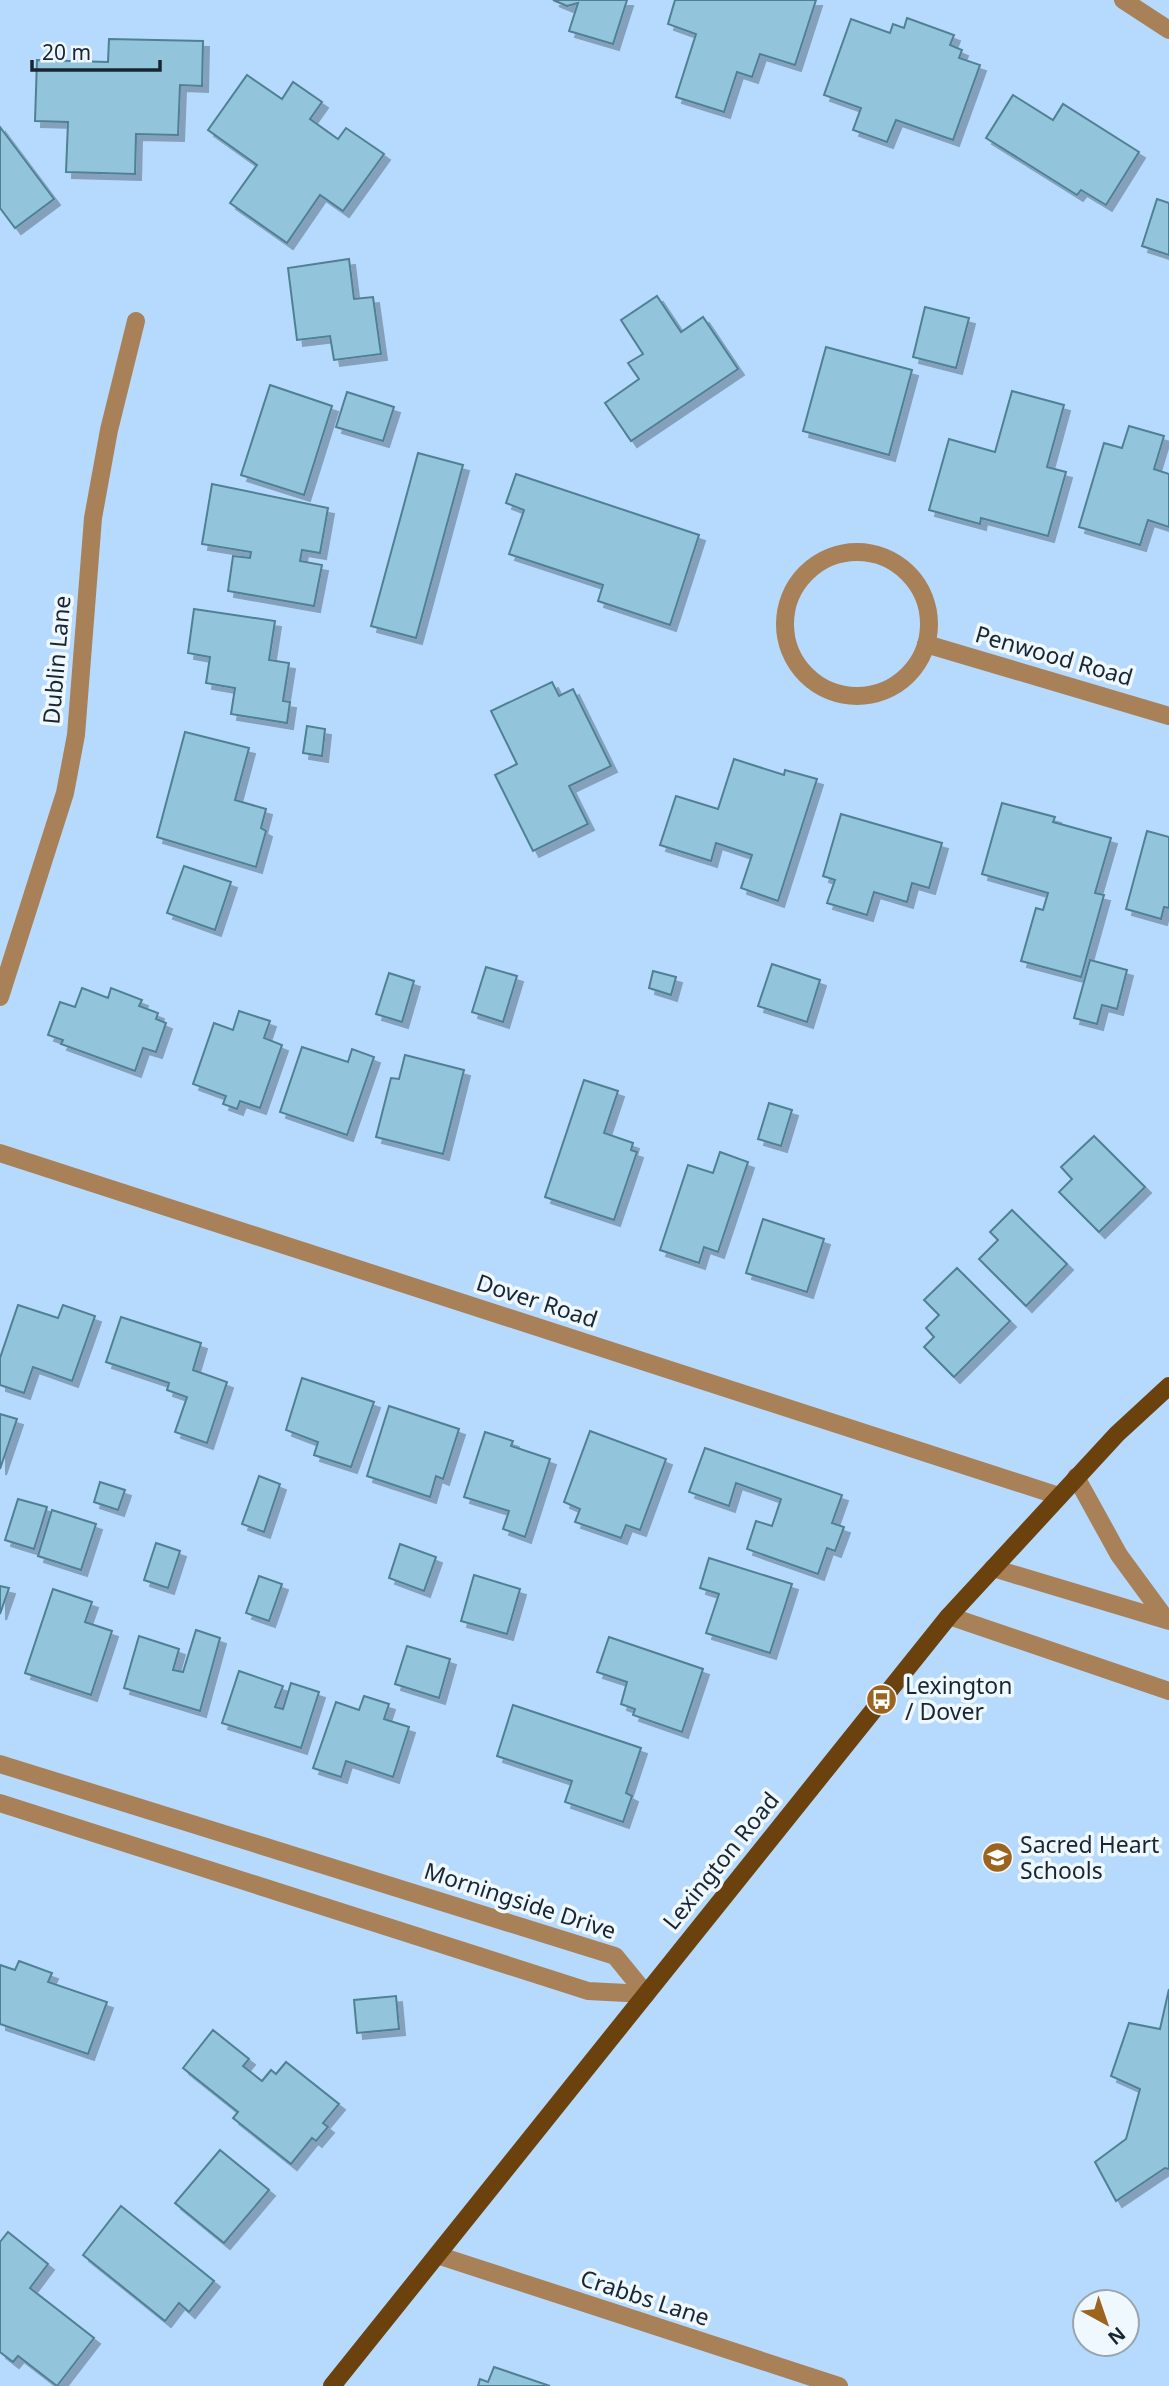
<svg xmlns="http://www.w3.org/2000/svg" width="1169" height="2386" font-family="'Noto Sans',sans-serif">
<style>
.building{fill:#92c5db;stroke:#508095;stroke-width:2;filter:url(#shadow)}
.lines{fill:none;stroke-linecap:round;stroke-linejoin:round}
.minor{stroke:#a98158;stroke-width:18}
.major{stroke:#6b420d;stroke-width:18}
.labels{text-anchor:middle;stroke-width:7;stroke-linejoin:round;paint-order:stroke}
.street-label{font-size:23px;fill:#182632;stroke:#f0f8ff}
.poi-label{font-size:23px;fill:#182632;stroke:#f0f8ff;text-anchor:start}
</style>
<defs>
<filter id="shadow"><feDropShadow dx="6" dy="6" stdDeviation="0" flood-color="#0004"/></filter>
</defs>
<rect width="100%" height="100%" fill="#b6dafd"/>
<g class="building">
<polygon points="553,0 627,0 613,44 569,31 578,3 567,6"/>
<polygon points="675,0 816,0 795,65 760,54 752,77 737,72 724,112 676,97 696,34 668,24"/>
<polygon points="907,18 954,35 950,45 962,50 959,58 980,65 953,140 896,120 887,142 853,130 861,108 824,95 851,19 890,33 893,24 904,28"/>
<polygon points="109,39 203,41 202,86 180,85 178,135 136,134 135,174 66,172 68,122 35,121 37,60 108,62"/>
<polygon points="247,75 282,99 293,82 322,102 310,119 338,139 346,128 384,154 343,211 320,195 287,243 230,203 257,165 208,130"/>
<polygon points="1013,95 1053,120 1063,104 1139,152 1106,205 1081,190 1077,195 986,138"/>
<polygon points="0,127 54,199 15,228 0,208"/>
<polygon points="1157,199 1169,203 1169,255 1142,246"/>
<polygon points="349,259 354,299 373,297 381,354 334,360 330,336 297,340 288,268"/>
<polygon points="657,296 681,332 703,317 738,369 631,441 605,403 639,379 628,363 643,354 621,320"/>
<polygon points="925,307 969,318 956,368 913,357"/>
<polygon points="826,347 912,370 889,455 803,431"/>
<polygon points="270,385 332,406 304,495 241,475"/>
<polygon points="1012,391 1064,405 1047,467 1066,472 1048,536 981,518 980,524 929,510 949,439 995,452"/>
<polygon points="347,392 394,407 383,441 336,427"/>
<polygon points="1129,426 1164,436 1154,469 1169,474 1169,527 1148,520 1140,545 1079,527 1104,443 1122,448"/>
<polygon points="418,453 463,465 416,638 371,626"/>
<polygon points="516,474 699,535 670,625 598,601 603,585 509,554 524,510 506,503"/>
<polygon points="212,484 328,508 320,553 302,550 300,561 322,565 314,606 228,591 233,556 250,558 251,552 202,544"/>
<polygon points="194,609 275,621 269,660 289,663 283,701 290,702 287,723 231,714 235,688 206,683 210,657 188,653"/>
<polygon points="552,682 559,696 573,689 611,766 569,786 588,824 533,851 495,775 517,764 491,711"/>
<polygon points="307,726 325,729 322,756 303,753"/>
<polygon points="185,732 249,748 235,800 266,809 261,828 266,831 256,867 157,837"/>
<polygon points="734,759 784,775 785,770 817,779 778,901 741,888 752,855 716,843 711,861 660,845 676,796 718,809"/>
<polygon points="1002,803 1055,817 1053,822 1111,838 1095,893 1104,895 1081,977 1021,961 1036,908 1043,910 1048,893 982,874"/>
<polygon points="841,814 942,843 929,888 912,883 907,902 874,892 867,915 827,903 835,880 823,876"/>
<polygon points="1147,831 1169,837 1169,908 1164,907 1161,919 1126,909"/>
<polygon points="184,866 231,882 215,930 167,913"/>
<polygon points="1090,960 1127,970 1117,1009 1102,1005 1097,1024 1074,1018"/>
<polygon points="772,964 820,980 807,1022 758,1006"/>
<polygon points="486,967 517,976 503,1022 472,1012"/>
<polygon points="653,971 676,977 671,995 649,988"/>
<polygon points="389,973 414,981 402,1022 376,1014"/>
<polygon points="82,988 108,998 111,988 142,1000 139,1006 158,1013 156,1019 166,1023 156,1052 143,1048 135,1071 61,1044 63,1040 48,1035 60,1002 75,1007"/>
<polygon points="239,1011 270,1021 264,1038 282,1045 260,1108 240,1101 237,1109 223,1104 226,1096 193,1084 214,1023 233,1030"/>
<polygon points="302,1047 348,1062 352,1049 374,1057 347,1135 280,1112"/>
<polygon points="405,1055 464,1070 443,1154 376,1137 391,1078 399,1079"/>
<polygon points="584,1080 618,1091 604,1133 633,1143 631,1150 637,1152 614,1220 545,1197"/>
<polygon points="769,1103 792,1110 781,1146 758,1139"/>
<polygon points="1094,1136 1145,1187 1099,1232 1059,1192 1072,1179 1061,1167"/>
<polygon points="720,1152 748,1162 718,1252 704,1247 699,1263 660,1250 688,1165 713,1173"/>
<polygon points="1012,1210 1067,1264 1026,1306 979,1259 998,1240 990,1232"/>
<polygon points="763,1219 824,1239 807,1292 746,1273"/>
<polygon points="957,1268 1010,1321 954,1377 924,1347 934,1337 926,1328 939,1315 924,1300"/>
<polygon points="18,1305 58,1318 63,1305 95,1316 72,1381 33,1367 24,1393 0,1385 0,1358"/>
<polygon points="121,1317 201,1343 193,1370 227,1382 207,1443 175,1432 187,1397 167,1390 169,1383 106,1362"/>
<polygon points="302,1378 374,1402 351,1467 314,1455 318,1442 286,1430"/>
<polygon points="389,1406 459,1429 443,1479 436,1476 430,1497 367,1476"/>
<polygon points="0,1414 17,1419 0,1469"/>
<polygon points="590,1431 666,1459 640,1530 626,1525 621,1538 575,1522 580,1509 564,1502"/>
<polygon points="485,1432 513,1441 511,1446 550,1459 525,1537 503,1529 509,1511 464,1497"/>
<polygon points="705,1448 842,1495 832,1523 844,1527 835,1551 827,1548 818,1574 747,1549 756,1521 772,1526 781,1499 736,1483 729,1506 689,1492"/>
<polygon points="259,1476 280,1484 264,1532 242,1524"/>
<polygon points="100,1482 125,1490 118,1510 94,1502"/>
<polygon points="18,1499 47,1507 34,1549 5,1540"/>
<polygon points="52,1510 96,1524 81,1570 38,1556"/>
<polygon points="156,1543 180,1551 168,1588 144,1580"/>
<polygon points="400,1544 436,1557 424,1591 389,1578"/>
<polygon points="709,1558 792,1584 770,1653 706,1633 719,1594 700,1588"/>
<polygon points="474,1575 520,1589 507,1634 461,1621"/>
<polygon points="259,1576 282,1584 269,1621 246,1613"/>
<polygon points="0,1586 9,1588 0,1614"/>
<polygon points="53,1589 92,1602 85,1622 112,1631 91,1695 25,1673"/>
<polygon points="196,1630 220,1638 200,1711 124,1688 139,1636 179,1649 173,1670 183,1672"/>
<polygon points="609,1637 703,1669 682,1732 633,1715 635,1709 621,1704 627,1682 597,1672"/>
<polygon points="407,1646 450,1659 439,1698 395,1684"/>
<polygon points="239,1671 283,1686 275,1707 283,1709 291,1683 319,1692 301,1748 222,1723"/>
<polygon points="364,1696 389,1704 384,1719 409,1727 393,1777 346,1761 341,1777 313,1768 336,1702 359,1710"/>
<polygon points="513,1705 641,1748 626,1793 632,1796 623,1822 565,1802 572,1781 497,1756"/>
<polygon points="19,1961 52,1973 48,1982 107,2002 88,2054 0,2024 0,1965 15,1970"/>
<polygon points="1169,1989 1169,2169 1165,2168 1116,2201 1095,2162 1126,2139 1140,2089 1111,2076 1129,2023 1160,2029"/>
<polygon points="396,1996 399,2029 357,2033 354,2000"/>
<polygon points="213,2030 249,2059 243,2066 262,2081 271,2070 276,2074 286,2062 339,2104 323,2123 328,2127 316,2141 312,2138 291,2164 233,2118 238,2112 183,2068"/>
<polygon points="220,2150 269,2190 224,2243 175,2203"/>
<polygon points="121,2206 214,2281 189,2312 179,2303 165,2321 83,2255"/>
<polygon points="8,2232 48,2264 30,2288 94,2338 57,2386 18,2356 13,2362 0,2352 0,2242"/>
<polygon points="494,2367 550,2386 478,2386 480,2379 488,2382"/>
</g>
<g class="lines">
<g class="minor">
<polyline points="1123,0 1169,30"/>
<circle cx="857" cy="624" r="72"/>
<polyline points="926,644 1169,716"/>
<polyline points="0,997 65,793 76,735 93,518 109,430 136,321"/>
<polyline points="0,1153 1059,1496"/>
<polyline points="1076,1477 1119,1555 1166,1619"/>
<polyline points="993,1568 1169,1621"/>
<polyline points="949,1616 1169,1691"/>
<polyline points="0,1764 615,1956 646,1994"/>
<polyline points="0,1803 588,1991 646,1994"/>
<polyline points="437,2255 839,2386"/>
</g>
<polyline class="major" points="332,2386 949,1616 1117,1434 1169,1386"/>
</g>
<defs>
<symbol id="bus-disc" viewBox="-11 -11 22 22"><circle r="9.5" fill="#9c641f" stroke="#f0f8ff"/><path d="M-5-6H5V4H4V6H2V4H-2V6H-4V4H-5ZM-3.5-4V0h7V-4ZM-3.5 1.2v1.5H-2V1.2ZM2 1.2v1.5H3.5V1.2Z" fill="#fff"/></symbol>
<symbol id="school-disc" viewBox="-11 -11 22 22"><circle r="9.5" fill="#9c641f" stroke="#f0f8ff"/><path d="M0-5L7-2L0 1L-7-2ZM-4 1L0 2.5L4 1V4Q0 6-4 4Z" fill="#fff"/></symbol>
</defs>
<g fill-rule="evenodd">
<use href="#bus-disc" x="864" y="1682" width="35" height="35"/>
<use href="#school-disc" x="980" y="1840" width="35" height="35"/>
</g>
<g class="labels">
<g class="street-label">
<text transform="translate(1054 656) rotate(16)" y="8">Penwood Road</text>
<text transform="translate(57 660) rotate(-85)" y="8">Dublin Lane</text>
<text transform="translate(537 1301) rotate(18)" y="8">Dover Road</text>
<text transform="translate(721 1861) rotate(-51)" y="8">Lexington Road</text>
<text transform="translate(520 1901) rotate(18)" y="8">Morningside Drive</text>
<text transform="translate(645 2298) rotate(18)" y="8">Crabbs Lane</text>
</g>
<g class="poi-label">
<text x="905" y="1694">Lexington<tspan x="905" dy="26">/ Dover</tspan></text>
<text x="1020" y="1853">Sacred Heart<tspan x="1020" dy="26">Schools</tspan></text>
</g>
</g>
<g transform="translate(1106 2323) rotate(140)"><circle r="33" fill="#f0f8ff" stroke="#9aa4ad" stroke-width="2"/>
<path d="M0-5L12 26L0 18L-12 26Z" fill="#9c641f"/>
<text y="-10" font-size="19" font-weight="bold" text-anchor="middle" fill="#182632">N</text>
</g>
<path d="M32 60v10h128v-10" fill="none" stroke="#182632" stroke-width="3.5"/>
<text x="42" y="60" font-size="21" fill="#182632" stroke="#f0f8ff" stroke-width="5" paint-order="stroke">20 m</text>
</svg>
